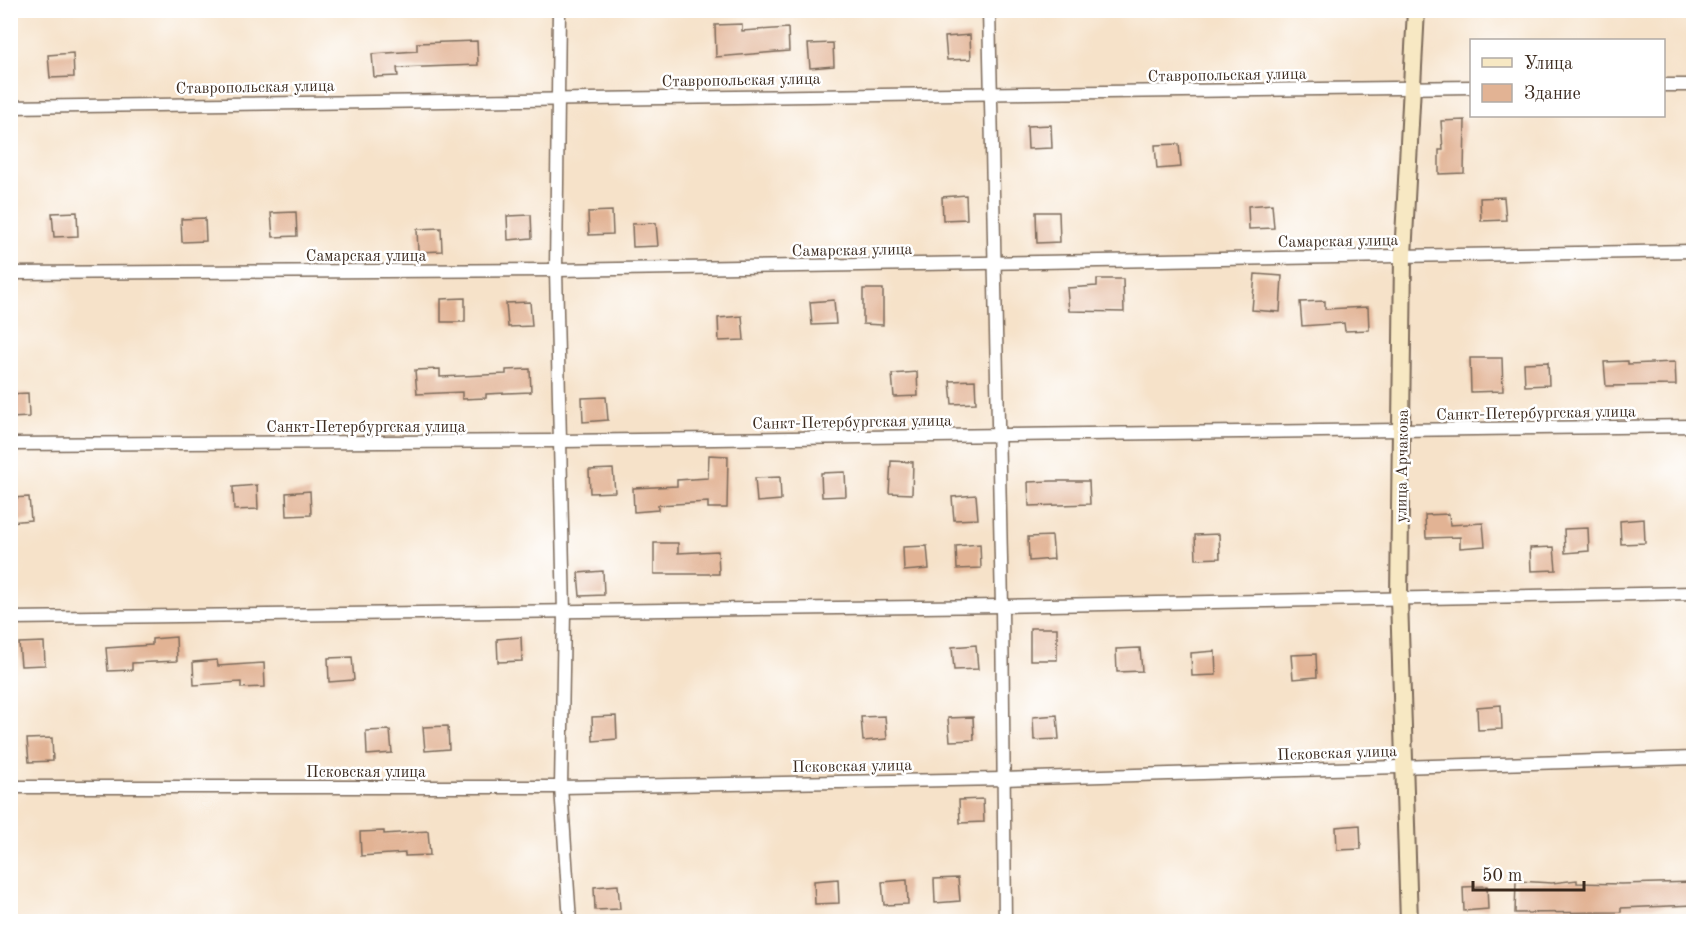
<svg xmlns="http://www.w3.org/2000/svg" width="1704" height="932" font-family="'Old Standard TT',serif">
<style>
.building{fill:#e2b394}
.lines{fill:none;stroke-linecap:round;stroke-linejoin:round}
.street-casing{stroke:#7c6a5a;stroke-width:15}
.secondary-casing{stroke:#7c6a5a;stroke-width:20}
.street{stroke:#fff;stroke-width:12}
.secondary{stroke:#f7e8c3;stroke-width:16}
.labels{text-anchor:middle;stroke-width:5;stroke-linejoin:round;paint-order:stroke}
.street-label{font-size:16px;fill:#3b2a1e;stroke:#fff}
</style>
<rect width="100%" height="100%" fill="#fff"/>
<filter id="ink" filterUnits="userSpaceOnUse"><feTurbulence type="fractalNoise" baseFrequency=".0167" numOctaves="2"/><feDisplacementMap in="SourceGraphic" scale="12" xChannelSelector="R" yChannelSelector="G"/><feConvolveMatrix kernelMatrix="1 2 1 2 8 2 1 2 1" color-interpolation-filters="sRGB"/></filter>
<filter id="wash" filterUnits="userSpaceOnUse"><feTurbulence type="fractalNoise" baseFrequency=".008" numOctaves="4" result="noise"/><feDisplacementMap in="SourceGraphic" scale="24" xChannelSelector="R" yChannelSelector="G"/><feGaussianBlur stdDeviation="1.35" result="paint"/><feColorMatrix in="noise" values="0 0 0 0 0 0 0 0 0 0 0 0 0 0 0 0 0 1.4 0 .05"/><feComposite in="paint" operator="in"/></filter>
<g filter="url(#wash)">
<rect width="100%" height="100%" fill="#f6e2c9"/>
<g id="blocks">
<g class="building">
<polygon points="742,24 742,31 788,28 789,51 716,57 715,25"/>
<polygon points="970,35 971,59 947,60 945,37"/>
<polygon points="477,41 478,65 397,68 398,76 374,77 372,54 417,51 417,43"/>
<polygon points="833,43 834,66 810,68 808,44"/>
<polygon points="73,53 74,77 50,78 48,55"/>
<polygon points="1465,120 1464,173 1439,174 1439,150 1443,150 1441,121"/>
<polygon points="1051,125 1052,148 1028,149 1027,126"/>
<polygon points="1179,144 1181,167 1157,169 1155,145"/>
<polygon points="966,195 967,219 943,220 942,197"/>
<polygon points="1504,197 1506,220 1481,221 1480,198"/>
<polygon points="1272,204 1274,228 1249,229 1248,206"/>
<polygon points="612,211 613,234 589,235 588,212"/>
<polygon points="77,212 78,236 54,237 52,213"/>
<polygon points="296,212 297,236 273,237 271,213"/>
<polygon points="1036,212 1059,212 1060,242 1037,243"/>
<polygon points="531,215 532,238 508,240 507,216"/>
<polygon points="205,218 206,241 182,242 181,219"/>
<polygon points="656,223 658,246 633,247 632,224"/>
<polygon points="441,228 442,251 418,252 417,229"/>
<polygon points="1255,274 1282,276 1280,312 1252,310"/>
<polygon points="1097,279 1123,279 1124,312 1069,311 1067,288 1097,286"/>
<polygon points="863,289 883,289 883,325 863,324"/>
<polygon points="465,298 465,322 441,322 441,299"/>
<polygon points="834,300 836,324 812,325 810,302"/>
<polygon points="1325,301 1325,309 1368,307 1369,330 1345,331 1344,323 1302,326 1300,302"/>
<polygon points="530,302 532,326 508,327 506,303"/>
<polygon points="742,316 744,340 719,341 718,318"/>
<polygon points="1470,358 1502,358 1503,391 1471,392"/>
<polygon points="1628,361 1628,364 1675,362 1676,385 1606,386 1604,362"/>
<polygon points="1548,362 1549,385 1525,386 1524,363"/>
<polygon points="440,369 440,377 506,374 506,370 530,369 531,392 486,394 486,398 462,399 462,392 417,394 415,370"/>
<polygon points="917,372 918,396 894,397 892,374"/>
<polygon points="975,380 976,403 952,404 950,381"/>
<polygon points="28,393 29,417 10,418 10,394"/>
<polygon points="606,397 608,420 583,422 582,398"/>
<polygon points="709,455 728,456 727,508 708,508 708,502 658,505 658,510 634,512 633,488 677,486 677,480 708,478"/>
<polygon points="891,461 913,462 912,494 889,493"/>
<polygon points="613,469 615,492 590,493 589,470"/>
<polygon points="845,472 846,496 822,497 821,473"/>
<polygon points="780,477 781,500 757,502 755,478"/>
<polygon points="1052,481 1089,481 1090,504 1029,506 1028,482"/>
<polygon points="257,485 258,509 234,510 233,487"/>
<polygon points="310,491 311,515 287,516 286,493"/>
<polygon points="976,495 978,519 954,520 952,497"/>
<polygon points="29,497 31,520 10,522 10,498"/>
<polygon points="1449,514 1450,525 1483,523 1485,546 1460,548 1460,537 1426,538 1425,515"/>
<polygon points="1644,519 1645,543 1621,544 1620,521"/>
<polygon points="1588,528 1589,551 1565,553 1564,529"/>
<polygon points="1219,534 1220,558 1196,559 1195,535"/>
<polygon points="1052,536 1054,559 1029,561 1028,537"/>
<polygon points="654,543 678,543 678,553 718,551 719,574 654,574"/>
<polygon points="980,544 981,568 957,569 956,546"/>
<polygon points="927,546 929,569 904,571 903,547"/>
<polygon points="1554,547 1556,570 1531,571 1530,548"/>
<polygon points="603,571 604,595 580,596 578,573"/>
<rect x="1030" y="628" width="27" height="32"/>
<polygon points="176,637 177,661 132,663 132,670 108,671 106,648 152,645 152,639"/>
<polygon points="521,637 522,661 498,662 497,639"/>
<polygon points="44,642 45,665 21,666 19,643"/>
<polygon points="976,645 978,669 954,670 952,647"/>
<polygon points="1140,648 1142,671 1117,672 1116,649"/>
<polygon points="1215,651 1216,675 1192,676 1191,653"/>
<polygon points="1316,654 1317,677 1293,679 1291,655"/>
<polygon points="352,657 354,680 329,682 328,658"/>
<polygon points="217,660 218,666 264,663 265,687 241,688 241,682 194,685 193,662"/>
<polygon points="1501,705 1502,729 1478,730 1477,707"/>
<polygon points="1057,715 1059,739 1034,740 1033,717"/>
<polygon points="616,716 617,739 593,741 592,717"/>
<polygon points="885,716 887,739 863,741 861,717"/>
<polygon points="973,717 974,740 950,741 948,718"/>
<polygon points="448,726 449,749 425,751 423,727"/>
<polygon points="390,730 392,753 367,755 366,731"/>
<polygon points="52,738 53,761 29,762 27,739"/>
<polygon points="983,799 984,822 960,823 959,800"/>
<polygon points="1360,825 1361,849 1337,850 1336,827"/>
<polygon points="384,831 384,834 428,831 430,855 405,856 405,853 361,856 360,832"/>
<polygon points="958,878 960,901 935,903 934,879"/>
<polygon points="838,879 839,903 815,904 814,881"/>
<polygon points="907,880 908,904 884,905 882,882"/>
<polygon points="1577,880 1577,883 1621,884 1694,882 1694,905 1621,908 1621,912 1515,913 1516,881 1552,883"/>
<polygon points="618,885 620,909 595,910 594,887"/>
<polygon points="1487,886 1488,909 1464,911 1463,887"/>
</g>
</g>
</g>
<g filter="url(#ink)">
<use href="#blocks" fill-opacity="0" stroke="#7c6a5a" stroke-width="1.5"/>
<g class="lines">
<defs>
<g id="street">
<polyline points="559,10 556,270 564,613 561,787 570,922"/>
<polyline points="989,10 1002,606 1005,922"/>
<polyline points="1664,85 1694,85"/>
<polyline points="10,107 1472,87"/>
<polyline points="10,273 556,270 1694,251"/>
<polyline points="10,444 561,441 1694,426"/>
<polyline points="10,618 1002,606 1694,593"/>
<polyline points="10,787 561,787 1004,779 1694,758"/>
</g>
<polyline id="secondary" points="1409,922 1399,598 1403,256 1416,10"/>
</defs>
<use href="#street" class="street-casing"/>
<use href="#secondary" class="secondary-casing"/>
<use href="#street" class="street"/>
<use href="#secondary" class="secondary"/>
</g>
</g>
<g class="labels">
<g class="street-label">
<text transform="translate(1227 74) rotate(-1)" y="6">Ставропольская улица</text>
<text transform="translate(741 79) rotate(-1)" y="6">Ставропольская улица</text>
<text transform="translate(255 86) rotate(-1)" y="6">Ставропольская улица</text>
<text transform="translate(1338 240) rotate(-1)" y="6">Самарская улица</text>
<text transform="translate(852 249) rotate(-1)" y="6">Самарская улица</text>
<text x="366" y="261">Самарская улица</text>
<text transform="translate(1536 412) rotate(-1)" y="6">Санкт-Петербургская улица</text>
<text transform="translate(852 421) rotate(-1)" y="6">Санкт-Петербургская улица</text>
<text x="366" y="432">Санкт-Петербургская улица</text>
<text transform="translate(1401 466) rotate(-89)" y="6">улица Арчакова</text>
<text transform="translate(1337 752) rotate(-2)" y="6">Псковская улица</text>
<text transform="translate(852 765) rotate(-1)" y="6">Псковская улица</text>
<text x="366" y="777">Псковская улица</text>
</g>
</g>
<rect width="1704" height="932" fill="none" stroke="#fff" stroke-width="36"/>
<rect x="1470" y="39" width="195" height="78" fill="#ffffff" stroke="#b1aaa5" stroke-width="1.5"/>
<rect x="1482" y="58" width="30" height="9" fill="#f7e8c3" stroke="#b1aaa5" stroke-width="1.5"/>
<text x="1524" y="69" font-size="18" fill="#3b2a1e">Улица</text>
<rect x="1482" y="84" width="30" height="18" fill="#e2b394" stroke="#b1aaa5" stroke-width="1.5"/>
<text x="1524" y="99" font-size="18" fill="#3b2a1e">Здание</text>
<path d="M1473 881v9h111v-9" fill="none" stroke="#3b2a1e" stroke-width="3"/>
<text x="1482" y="881" font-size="18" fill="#3b2a1e" stroke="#ffffff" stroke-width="4.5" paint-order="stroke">50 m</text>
</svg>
